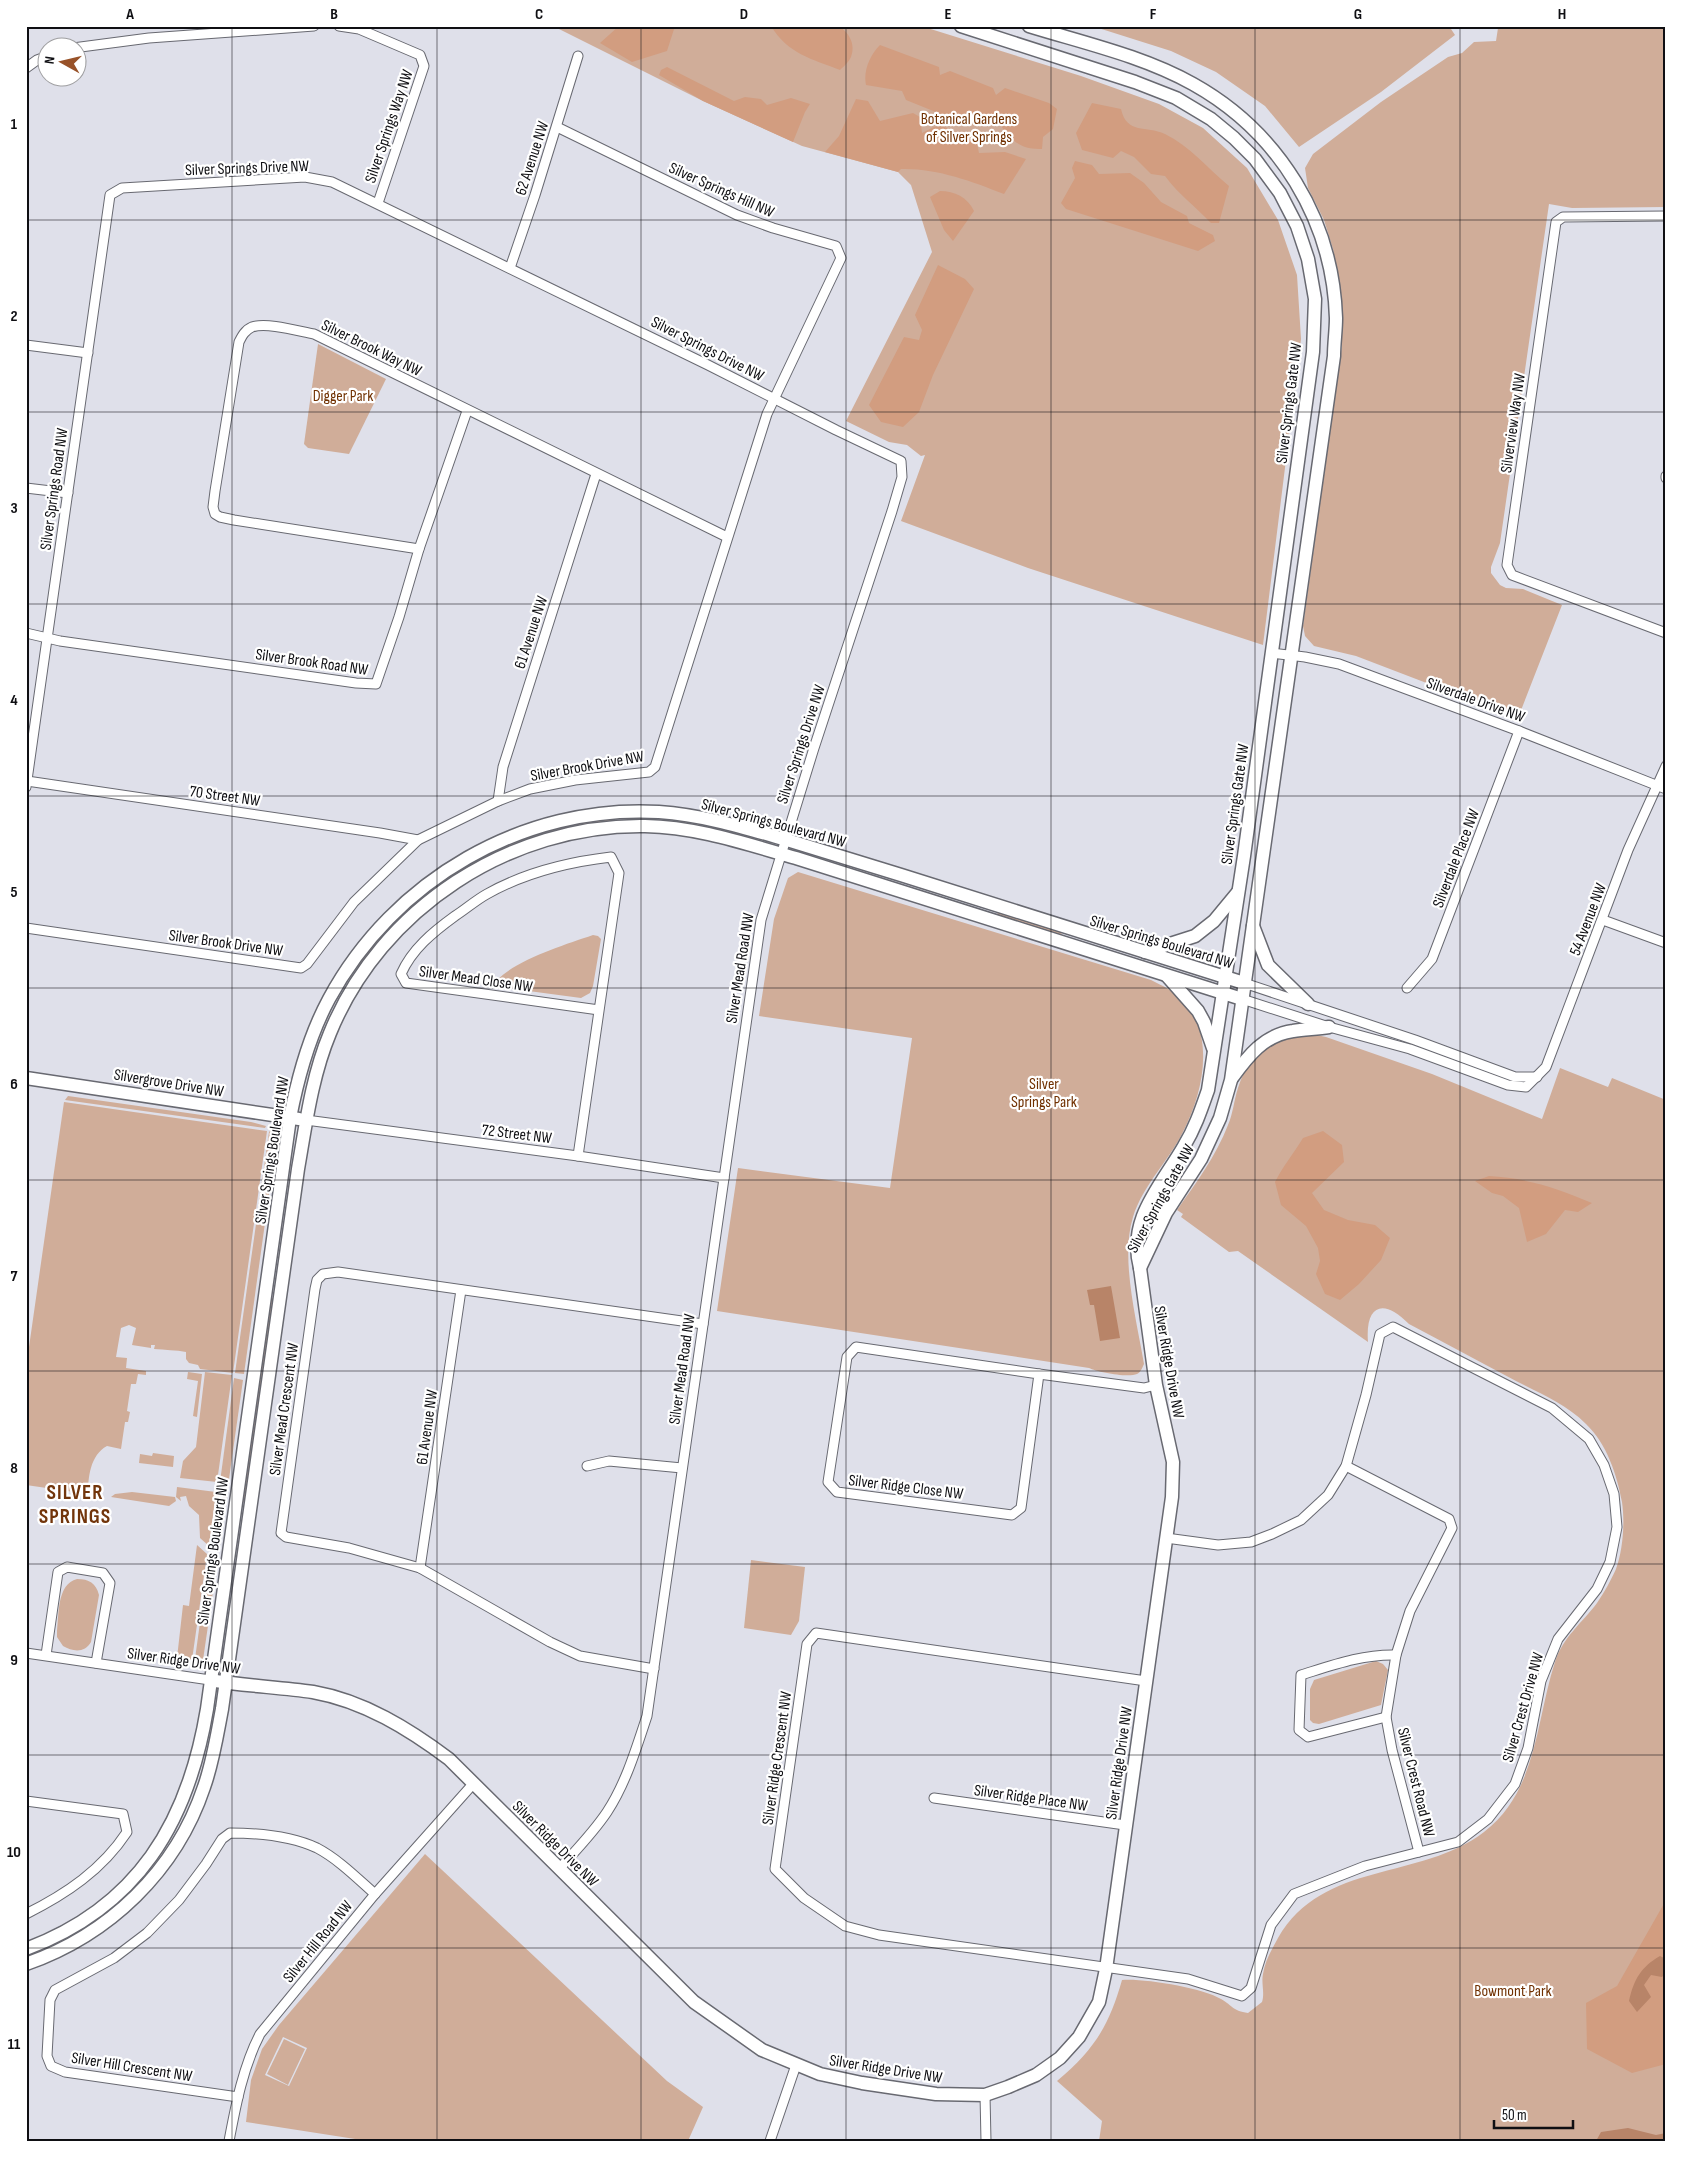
<svg xmlns="http://www.w3.org/2000/svg" width="1692" height="2167" font-family="'Sofia Sans Condensed',sans-serif">
<style>
.green{fill:#d0ad99;fill-rule:evenodd}
.forest{fill:#d29d80}
.water{fill:#b88468}
.lines{fill:none;stroke-linecap:round;stroke-linejoin:round}
.street-casing{stroke:#686971;stroke-width:11}
.secondary-casing{stroke:#686971;stroke-width:15}
.street{stroke:#fff;stroke-width:9}
.secondary{stroke:#fff;stroke-width:12}
.grid{fill:none;stroke:#0f0f13;stroke-width:1;stroke-opacity:0.55}
.labels{text-anchor:middle;stroke-width:4.5;stroke-linejoin:round;paint-order:stroke}
.park-label{font-size:16px;fill:#703000;stroke:#fff}
.street-label{font-size:16px;fill:#0f0f13;stroke:#fff}
.district-label{font-size:21px;font-weight:bold;letter-spacing:1px;fill:#72350b;stroke:#fff}
.neatline{fill:none;stroke:#0f0f13;stroke-width:2}
.grid-label{font-size:16px;text-anchor:middle;font-weight:bold;fill:#0f0f13}
</style>
<rect width="100%" height="100%" fill="#dfe0ea"/>
<g class="green">
<polygon points="553,26 921,26 1081,76 1159,104 1203,128 1247,168 1278,220 1297,275 1301,339 1263,645 1028,568 901,521 925,455 921,456 907,445 889,442 846,421 932,252 911,185 898,172 802,146 703,101"/>
<polygon points="1092,26 1449,26 1455,35 1381,92 1299,147 1265,106 1216,72 1171,51"/>
<polygon points="1549,26 1666,26 1666,207 1572,208 1549,204 1500,543 1491,567 1491,573 1500,585 1506,588 1523,589 1562,605 1518,718 1356,656 1314,646 1305,636 1303,626 1342,345 1342,300 1333,249 1324,220 1308,188 1305,168 1313,154 1381,102 1448,57 1462,53 1474,42 1496,41 1498,28"/>
<polygon points="318,344 386,379 349,454 308,448 304,444"/>
<polygon points="612,817 612,822 476,865 360,969 356,966 401,910 472,859 547,829"/>
<path d="M 798,872 L 1151,980 C 1163,986 1174,991 1183,1000 C 1216,1036 1203,1093 1183,1132 C 1168,1162 1143,1185 1133,1217 C 1120,1259 1137,1321 1144,1364 C 1142,1368 1141,1372 1137,1374 C 1128,1378 1097,1372 1089,1368 L 717,1311 L 738,1168 L 890,1188 L 912,1038 L 759,1016 L 774,919 L 788,878 Z"/>
<polygon points="996,910 1062,931 1061,936 998,915"/>
<path d="M 593,935 L 598,936 L 601,939 L 593,986 L 590,993 L 581,998 L 498,987 L 497,980 C 518,959 564,945 593,935 Z"/>
<path d="M 1312,1034 L 1326,1037 L 1432,1074 L 1542,1119 L 1560,1068 L 1608,1087 L 1612,1078 L 1666,1100 L 1666,2141 L 1099,2141 L 1102,2121 L 1057,2081 C 1094,2050 1109,2026 1122,1980 C 1143,1978 1203,1988 1221,1999 C 1233,2006 1233,2011 1248,2013 L 1262,2002 C 1265,1993 1261,1983 1263,1974 C 1265,1961 1272,1949 1278,1938 C 1323,1860 1420,1881 1484,1832 C 1537,1792 1536,1720 1555,1662 C 1563,1637 1582,1623 1597,1603 C 1604,1593 1611,1580 1616,1569 C 1623,1550 1625,1522 1622,1502 C 1617,1475 1607,1444 1586,1424 C 1566,1404 1541,1394 1516,1381 C 1480,1362 1445,1343 1409,1324 C 1384,1298 1365,1304 1368,1342 L 1238,1251 L 1229,1252 L 1181,1217 L 1183,1214 L 1177,1210 C 1196,1183 1216,1156 1228,1125 C 1233,1114 1234,1100 1238,1088 C 1249,1052 1275,1037 1312,1034 Z"/>
<polygon points="68,1096 251,1122 266,1126 265,1128 65,1100"/>
<path d="M 64,1102 L 267,1131 L 233,1373 L 200,1369 L 198,1365 L 189,1363 L 186,1359 L 186,1352 C 176,1350 165,1350 154,1349 L 155,1345 L 151,1345 L 151,1348 L 132,1345 L 136,1328 L 129,1325 L 121,1328 L 116,1357 L 127,1358 L 126,1368 L 146,1371 L 146,1375 L 138,1374 L 136,1384 L 131,1384 L 127,1411 L 130,1412 L 128,1422 L 125,1422 L 121,1449 L 107,1446 C 90,1455 88,1478 88,1494 L 26,1485 L 26,1368 Z"/>
<polygon points="271,1130 275,1137 275,1151 244,1374 235,1373 269,1132"/>
<polygon points="269,1298 274,1298 247,1502 242,1502"/>
<polygon points="188,1372 202,1374 197,1417 193,1416 198,1381 187,1379"/>
<polygon points="205,1372 232,1375 217,1482 180,1478 183,1461 196,1447"/>
<polygon points="234,1378 243,1380 229,1479 220,1482"/>
<polygon points="153,1453 174,1456 173,1467 139,1463 140,1454 152,1456"/>
<polygon points="177,1487 216,1492 209,1546 200,1538 199,1515 189,1506 186,1496 180,1497 181,1501 176,1497"/>
<polygon points="132,1492 175,1497 176,1501 169,1506 111,1497 115,1494"/>
<polygon points="218,1492 227,1494 219,1552 211,1547"/>
<polygon points="197,1545 207,1554 192,1660 177,1658 183,1605 189,1606"/>
<polygon points="209,1556 217,1564 203,1660 195,1659"/>
<polygon points="751,1560 805,1567 799,1621 791,1635 744,1628"/>
<path d="M 77,1579 C 89,1579 96,1583 99,1595 L 91,1642 C 85,1653 73,1652 63,1646 L 57,1637 L 57,1631 C 59,1614 57,1584 77,1579 Z"/>
<polygon points="1376,1661 1383,1664 1388,1670 1381,1705 1319,1724 1313,1723 1310,1720 1310,1689 1314,1680"/>
<path d="M 425,1854 L 667,2081 L 703,2107 L 688,2141 L 368,2141 L 246,2122 L 251,2080 L 262,2049 L 279,2025 ZM 283,2037 L 307,2048 L 289,2086 L 265,2075 Z"/>
<polygon points="284,2039 305,2049 288,2085 267,2074"/>
</g>
<g class="forest">
<polygon points="619,26 675,26 667,51 632,62 600,43"/>
<path d="M 771,26 L 838,26 C 849,32 856,44 851,57 C 849,62 843,67 840,70 C 812,59 788,54 771,26 Z"/>
<path d="M 880,45 L 939,67 L 940,75 L 950,71 L 993,88 L 996,95 L 1005,88 L 1049,103 L 1057,109 L 1053,129 L 1043,137 L 1042,149 C 1018,150 1011,139 998,122 L 963,123 L 906,100 L 902,91 L 866,85 C 863,71 870,55 880,45 Z"/>
<polygon points="667,67 734,101 745,97 761,99 767,105 791,98 810,104 805,112 793,142 703,101 659,75 661,70"/>
<path d="M 856,99 L 868,101 L 880,121 L 913,113 L 920,117 L 922,133 L 934,127 L 943,126 L 977,143 L 979,153 L 1005,152 L 1026,159 L 1004,194 C 971,181 936,168 901,169 L 898,172 L 825,152 L 839,136 Z"/>
<path d="M 1092,103 L 1121,109 C 1127,135 1146,125 1165,134 C 1190,146 1207,168 1229,186 L 1219,223 L 1211,223 C 1196,207 1178,194 1165,176 L 1151,174 L 1134,157 L 1121,151 L 1113,158 L 1082,150 L 1076,133 Z"/>
<polygon points="1075,161 1092,165 1099,174 1130,173 1144,183 1161,202 1187,216 1189,223 1213,235 1215,241 1198,251 1066,209 1061,203 1075,178 1072,168"/>
<path d="M 940,191 C 955,191 967,197 974,211 L 953,241 L 944,230 L 930,197 Z"/>
<polygon points="938,265 965,279 974,289 933,375 919,412 903,427 881,422 869,405 904,337 919,340 922,330 915,315"/>
<path d="M 1323,1131 L 1342,1145 L 1344,1162 L 1312,1193 L 1324,1210 L 1348,1220 L 1375,1225 L 1390,1238 L 1381,1260 L 1359,1284 L 1340,1300 L 1325,1294 L 1316,1274 L 1320,1261 L 1318,1248 L 1306,1226 L 1281,1205 L 1275,1182 C 1283,1166 1294,1153 1303,1138 Z"/>
<path d="M 1489,1176 C 1527,1178 1557,1188 1592,1203 L 1578,1212 L 1565,1210 L 1546,1234 L 1527,1242 L 1519,1208 L 1503,1196 L 1492,1193 L 1475,1181 Z"/>
<polygon points="1666,1900 1666,2064 1632,2073 1587,2049 1586,2003 1617,1986"/>
</g>
<g class="water">
<polygon points="1111,1286 1120,1338 1100,1341 1094,1305 1090,1305 1087,1290"/>
<path d="M 1660,1956 L 1666,1959 L 1666,1973 L 1662,1977 L 1651,1975 L 1644,1985 L 1651,1997 L 1637,2012 L 1629,2001 C 1634,1979 1641,1967 1660,1956 Z"/>
<polygon points="1628,2128 1656,2135 1666,2133 1666,2141 1596,2141 1601,2132"/>
</g>
<g class="lines">
<defs>
<g id="street">
<polyline points="339,26 359,29 420,55 424,66 378,203"/>
<polyline points="73,48 149,38 314,26"/>
<polyline points="26,68 37,60 48,56"/>
<polyline points="1666,216 1563,217 1556,222 1507,565 1512,575 1666,633"/>
<polyline points="510,268 535,195 578,56"/>
<polyline points="26,345 88,353"/>
<polyline points="1666,476 1666,478"/>
<polyline points="26,488 68,493"/>
<path d="M 419,549 L 234,520 L 220,517 L 215,514 L 213,507 L 215,491 L 239,342 C 242,336 245,330 252,327 C 267,322 298,331 314,334 L 727,537"/>
<polyline points="26,633 60,641 356,683 376,684 399,617 419,549 467,411"/>
<polyline points="1271,653 1305,657 1339,664 1519,731 1666,789"/>
<polyline points="27,781 380,833 418,840"/>
<path d="M 26,787 L 110,195 L 122,188 L 305,177 L 332,182 L 708,365 L 836,430 L 901,461 L 902,477 L 892,511 L 814,748 L 761,920 L 647,1716 C 636,1749 626,1783 607,1812 C 593,1833 576,1850 560,1868"/>
<polyline points="498,801 503,767 596,474"/>
<polyline points="1603,920 1666,943"/>
<polyline points="26,928 301,968 307,964 354,902 418,840 498,801 530,789 575,780 649,772 655,767 767,414 841,258 836,246 773,228 737,215 557,127"/>
<polyline points="1244,983 1415,1040 1515,1077 1537,1077"/>
<polyline points="1407,988 1432,959 1519,731"/>
<polyline points="1242,999 1329,1027 1410,1049 1508,1085 1526,1087 1546,1067 1628,850 1666,766"/>
<polyline points="306,1120 578,1156 724,1178"/>
<path d="M 578,1156 L 619,873 L 611,857 C 568,862 526,872 487,894 C 476,900 466,909 455,916 C 433,932 412,949 401,974 L 406,983 L 599,1010"/>
<polygon points="856,1347 1039,1374 1021,1508 1012,1515 837,1492 828,1482 847,1357"/>
<polyline points="1039,1374 1144,1388 1156,1385"/>
<polyline points="587,1466 609,1461 682,1468"/>
<polyline points="1346,1466 1449,1519 1452,1528 1410,1611 1396,1655 1386,1717 1392,1750 1419,1852"/>
<polyline points="420,1568 461,1290"/>
<polyline points="26,1653 210,1680"/>
<polyline points="46,1655 58,1572 67,1567 103,1573 110,1583 96,1663"/>
<polyline points="654,1669 580,1656 550,1642 420,1568 349,1548 286,1537 281,1533 315,1289 317,1280 323,1274 338,1272 703,1324"/>
<polyline points="1146,1681 816,1633 807,1644 775,1869 804,1898 845,1926 879,1935 1188,1979 1242,1996 1251,1988 1271,1925 1294,1894 1365,1866 1458,1842 1488,1819 1515,1784 1528,1748 1541,1681 1558,1639 1597,1589 1610,1562 1617,1527 1614,1494 1604,1465 1589,1439 1552,1408 1393,1327 1380,1334 1366,1395 1346,1466 1328,1495 1301,1520 1272,1534 1251,1542 1218,1545 1166,1538"/>
<path d="M 1386,1717 L 1308,1737 L 1299,1730 L 1301,1675 C 1333,1665 1363,1654 1396,1655"/>
<polyline points="934,1798 1125,1825"/>
<path d="M 26,1801 L 123,1814 L 127,1832 C 102,1870 66,1894 26,1914"/>
<polyline points="985,2095 986,2141"/>
<path d="M 238,2097 L 65,2072 L 51,2066 L 47,2056 L 50,2000 L 55,1990 L 114,1958 L 147,1933 L 179,1900 L 206,1864 L 222,1839 L 230,1833 C 259,1833 291,1836 317,1848 C 338,1859 357,1878 375,1894"/>
<path d="M 229,2141 C 236,2104 243,2067 260,2034 L 375,1894 L 473,1784"/>
<polyline points="770,2141 796,2065"/>
</g>
<g id="secondary">
<path d="M 1029,26 C 1084,43 1143,56 1193,84 C 1279,132 1333,220 1336,318 C 1336,331 1334,343 1334,356 L 1231,1080 L 1220,1118 L 1201,1159 L 1166,1213 L 1140,1268"/>
<polyline points="1253,926 1268,965 1308,1004"/>
<polyline points="1145,952 1195,936 1214,921 1238,892"/>
<polyline points="1167,976 1198,1011 1204,1022 1213,1048"/>
<polyline points="26,1078 299,1119"/>
<path d="M 1232,1078 C 1248,1056 1264,1035 1293,1031 C 1305,1029 1317,1029 1329,1027"/>
<path d="M 210,1680 C 244,1686 279,1687 313,1692 C 364,1701 409,1729 449,1759 L 694,2002 L 762,2050 L 820,2074 L 862,2083 L 936,2094 L 985,2095 L 1008,2087 L 1036,2075 L 1060,2058 L 1079,2037 L 1099,2002 L 1106,1969 L 1172,1497 L 1173,1462 L 1156,1385 L 1140,1268 C 1127,1219 1161,1186 1184,1146 C 1195,1128 1201,1110 1208,1090 L 1244,856 L 1313,352 L 1315,299 L 1308,259 L 1297,226 L 1280,193 L 1255,159 L 1234,138 L 1211,119 L 1176,98 L 1135,82 L 961,26"/>
<path d="M 26,1949 C 138,1907 188,1823 207,1709 L 290,1118 C 298,1076 309,1036 329,999 C 393,880 524,804 659,812 C 703,815 745,828 787,840 C 825,852 863,863 901,875 C 1016,911 1130,947 1244,983"/>
<path d="M 26,1964 C 109,1935 176,1871 204,1787 C 213,1762 217,1735 222,1709 L 298,1169 C 306,1123 312,1076 330,1033 C 381,908 510,824 645,826 C 698,827 746,844 796,858 L 1242,999"/>
</g>
</defs>
<use href="#street" class="street-casing"/>
<use href="#secondary" class="secondary-casing"/>
<use href="#street" class="street"/>
<use href="#secondary" class="secondary"/>
</g>
<path class="grid" d="M 232,26 L 232,2141M 437,26 L 437,2141M 641,26 L 641,2141M 846,26 L 846,2141M 1051,26 L 1051,2141M 1255,26 L 1255,2141M 1460,26 L 1460,2141M 26,220 L 1666,220M 26,412 L 1666,412M 26,604 L 1666,604M 26,796 L 1666,796M 26,988 L 1666,988M 26,1180 L 1666,1180M 26,1371 L 1666,1371M 26,1564 L 1666,1564M 26,1755 L 1666,1755M 26,1948 L 1666,1948"/>
<g class="labels">
<g class="park-label">
<text x="969" y="124">Botanical Gardens<tspan x="969" dy="18">of Silver Springs</tspan></text>
<text x="343" y="401">Digger Park</text>
<text x="1044" y="1089">Silver<tspan x="1044" dy="18">Springs Park</tspan></text>
<text x="1513" y="1996">Bowmont Park</text>
</g>
<g class="street-label">
<text transform="translate(388 126) rotate(-71)" y="6">Silver Springs Way NW</text>
<text transform="translate(531 158) rotate(-72)" y="6">62 Avenue NW</text>
<text transform="translate(247 167) rotate(-2)" y="6">Silver Springs Drive NW</text>
<text transform="translate(722 189) rotate(24)" y="6">Silver Springs Hill NW</text>
<text transform="translate(372 347) rotate(26)" y="6">Silver Brook Way NW</text>
<text transform="translate(708 348) rotate(27)" y="6">Silver Springs Drive NW</text>
<text transform="translate(1288 403) rotate(-83)" y="6">Silver Springs Gate NW</text>
<text transform="translate(1512 423) rotate(-82)" y="6">Silverview Way NW</text>
<text transform="translate(53 489) rotate(-82)" y="6">Silver Springs Road NW</text>
<text transform="translate(530 632) rotate(-72)" y="6">61 Avenue NW</text>
<text transform="translate(312 661) rotate(8)" y="6">Silver Brook Road NW</text>
<text transform="translate(1476 699) rotate(20)" y="6">Silverdale Drive NW</text>
<text transform="translate(800 744) rotate(-72)" y="6">Silver Springs Drive NW</text>
<text transform="translate(587 765) rotate(-10)" y="6">Silver Brook Drive NW</text>
<text transform="translate(225 795) rotate(8)" y="6">70 Street NW</text>
<text transform="translate(1234 804) rotate(-82)" y="6">Silver Springs Gate NW</text>
<text transform="translate(774 822) rotate(15)" y="6">Silver Springs Boulevard NW</text>
<text transform="translate(1455 858) rotate(-69)" y="6">Silverdale Place NW</text>
<text transform="translate(1587 919) rotate(-69)" y="6">54 Avenue NW</text>
<text transform="translate(1162 941) rotate(17)" y="6">Silver Springs Boulevard NW</text>
<text transform="translate(226 942) rotate(8)" y="6">Silver Brook Drive NW</text>
<text transform="translate(739 968) rotate(-81)" y="6">Silver Mead Road NW</text>
<text transform="translate(476 978) rotate(8)" y="6">Silver Mead Close NW</text>
<text transform="translate(169 1082) rotate(9)" y="6">Silvergrove Drive NW</text>
<text transform="translate(517 1133) rotate(7)" y="6">72 Street NW</text>
<text transform="translate(271 1150) rotate(-81)" y="6">Silver Springs Boulevard NW</text>
<text transform="translate(1160 1198) rotate(-61)" y="6">Silver Springs Gate NW</text>
<text transform="translate(1170 1362) rotate(80)" y="6">Silver Ridge Drive NW</text>
<text transform="translate(681 1369) rotate(-82)" y="6">Silver Mead Road NW</text>
<text transform="translate(283 1409) rotate(-82)" y="6">Silver Mead Crescent NW</text>
<text transform="translate(426 1427) rotate(-82)" y="6">61 Avenue NW</text>
<text transform="translate(906 1486) rotate(7)" y="6">Silver Ridge Close NW</text>
<text transform="translate(212 1551) rotate(-82)" y="6">Silver Springs Boulevard NW</text>
<text transform="translate(184 1660) rotate(8)" y="6">Silver Ridge Drive NW</text>
<text transform="translate(1522 1707) rotate(-74)" y="6">Silver Crest Drive NW</text>
<text transform="translate(776 1758) rotate(-82)" y="6">Silver Ridge Crescent NW</text>
<text transform="translate(1118 1763) rotate(-82)" y="6">Silver Ridge Drive NW</text>
<text transform="translate(1417 1782) rotate(76)" y="6">Silver Crest Road NW</text>
<text transform="translate(1031 1797) rotate(8)" y="6">Silver Ridge Place NW</text>
<text transform="translate(556 1843) rotate(45)" y="6">Silver Ridge Drive NW</text>
<text transform="translate(317 1941) rotate(-51)" y="6">Silver Hill Road NW</text>
<text transform="translate(132 2066) rotate(9)" y="6">Silver Hill Crescent NW</text>
<text transform="translate(886 2068) rotate(9)" y="6">Silver Ridge Drive NW</text>
</g>
<g class="district-label">
<text x="75" y="1499">SILVER<tspan x="75" dy="24">SPRINGS</tspan></text>
</g>
</g>
<rect width="1692" height="2167" fill="none" stroke="#ffffff" stroke-width="55"/>
<g transform="translate(62 62) rotate(278)"><circle r="24" fill="#ffffff" stroke="#9f9fa1"/>
<path d="M0-4L9 19L0 12L-9 19Z" fill="#985228"/>
<text y="-8" font-size="14" font-weight="bold" text-anchor="middle" fill="#0f0f13">N</text>
</g>
<path d="M1494 2120v8h79v-8" fill="none" stroke="#0f0f13" stroke-width="2.5"/>
<text x="1502" y="2120" font-size="15" fill="#0f0f13" stroke="#ffffff" stroke-width="4" paint-order="stroke">50 m</text>
<rect x="28" y="28" width="1636" height="2112" class="neatline"/>
<g class="grid-label">
<text x="130" y="19">A</text>
<text x="334" y="19">B</text>
<text x="539" y="19">C</text>
<text x="744" y="19">D</text>
<text x="948" y="19">E</text>
<text x="1153" y="19">F</text>
<text x="1358" y="19">G</text>
<text x="1562" y="19">H</text>
<text x="14" y="129">1</text>
<text x="14" y="321">2</text>
<text x="14" y="513">3</text>
<text x="14" y="705">4</text>
<text x="14" y="897">5</text>
<text x="14" y="1089">6</text>
<text x="14" y="1281">7</text>
<text x="14" y="1473">8</text>
<text x="14" y="1665">9</text>
<text x="14" y="1857">10</text>
<text x="14" y="2049">11</text>
</g>
</svg>
